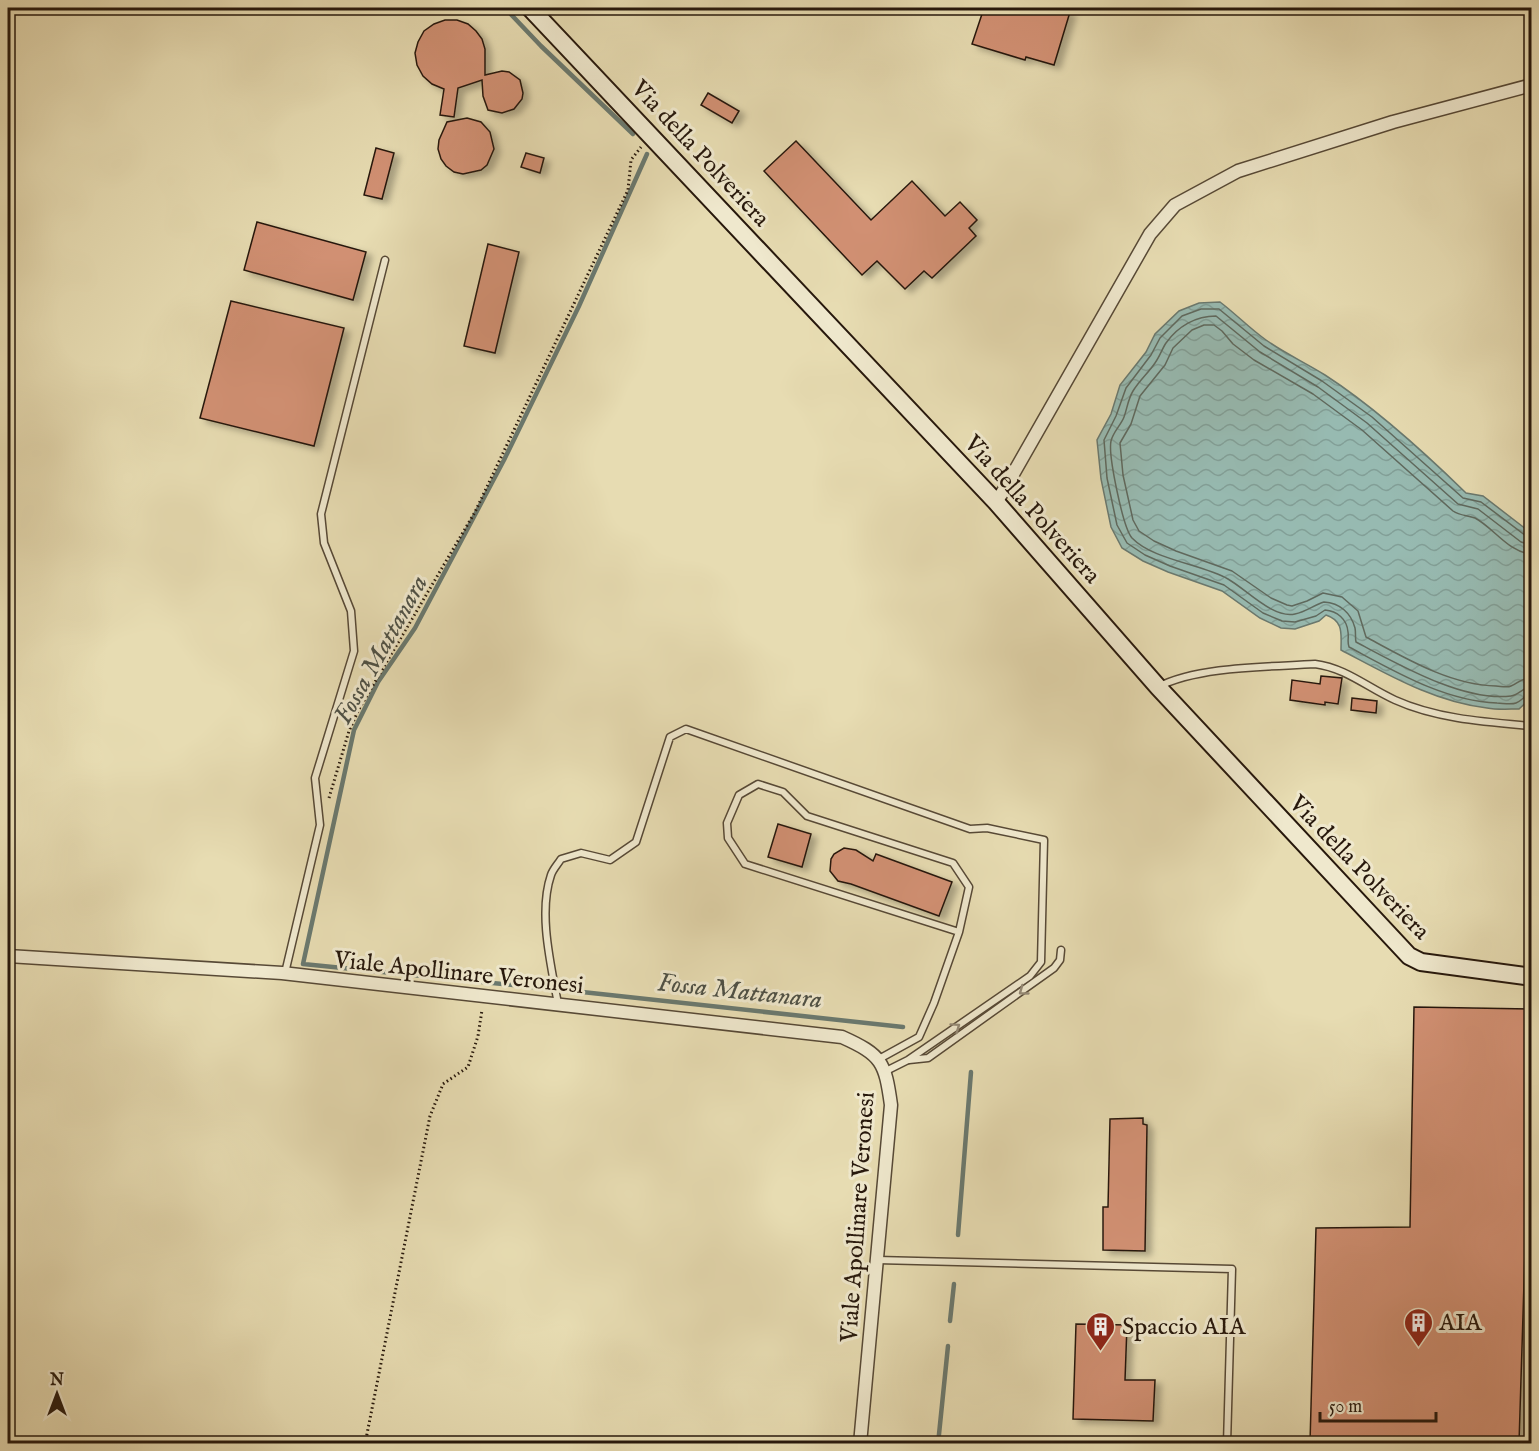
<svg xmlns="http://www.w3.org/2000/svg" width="1539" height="1451" font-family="'IM FELL English',serif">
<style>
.water{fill:url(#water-waves);stroke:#6a796f;stroke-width:1.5}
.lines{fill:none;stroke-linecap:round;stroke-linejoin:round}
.shore{stroke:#5f695e;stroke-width:1.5}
.stream{stroke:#6a796f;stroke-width:4.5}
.building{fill:#d19073;stroke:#27180c;stroke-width:1.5;filter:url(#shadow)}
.lane-casing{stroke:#574936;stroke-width:9}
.street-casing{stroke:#574936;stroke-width:15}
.secondary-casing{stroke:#27180c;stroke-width:20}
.path{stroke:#27180c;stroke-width:3;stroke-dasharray:1.5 3;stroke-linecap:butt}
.lane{stroke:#efe8cd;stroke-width:6}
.street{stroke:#efe8cd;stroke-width:12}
.secondary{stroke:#efe8cd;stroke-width:16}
.oneway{stroke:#958a76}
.labels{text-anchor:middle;stroke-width:6;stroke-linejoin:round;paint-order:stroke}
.street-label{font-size:24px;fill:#27180c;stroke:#efe8cd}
.poi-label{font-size:24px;fill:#27180c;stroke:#efe8cd;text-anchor:start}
.water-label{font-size:26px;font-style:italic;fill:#4e5146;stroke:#efe8cd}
</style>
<defs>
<pattern id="water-waves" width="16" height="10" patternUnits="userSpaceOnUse" patternTransform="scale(1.5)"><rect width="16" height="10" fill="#97bab1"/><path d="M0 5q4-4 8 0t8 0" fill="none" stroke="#829f97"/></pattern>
<filter id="shadow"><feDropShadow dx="6" dy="4" stdDeviation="3" flood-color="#0004"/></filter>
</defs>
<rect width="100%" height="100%" fill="#e7dcb2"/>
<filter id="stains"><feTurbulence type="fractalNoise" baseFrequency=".00333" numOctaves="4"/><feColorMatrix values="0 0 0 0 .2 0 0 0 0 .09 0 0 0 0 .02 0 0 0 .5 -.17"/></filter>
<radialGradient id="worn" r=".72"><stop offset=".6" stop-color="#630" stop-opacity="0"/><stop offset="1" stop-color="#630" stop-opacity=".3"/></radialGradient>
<path class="water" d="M 1220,302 C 1236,314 1249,328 1266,340 C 1284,353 1306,363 1325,375 C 1376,408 1423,451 1466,493 L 1483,496 L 1531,533 L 1531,698 L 1519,709 C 1509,709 1497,710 1487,708 C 1434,702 1387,674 1341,650 C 1341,634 1344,621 1326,615 L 1319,621 L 1295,629 L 1281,628 L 1260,618 L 1222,591 L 1168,572 L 1143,561 L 1122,548 L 1111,527 L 1101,479 L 1097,440 L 1111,414 L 1120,385 L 1146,352 L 1155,334 L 1179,311 L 1199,303 Z"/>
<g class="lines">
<g class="shore">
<path d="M 1532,537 L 1526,536 L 1481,502 L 1463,498 L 1372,417 L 1322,381 L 1264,346 L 1219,309 L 1201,309 L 1182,316 L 1160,338 L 1151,355 L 1126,388 L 1116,416 L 1104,440 L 1107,478 L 1117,525 L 1127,543 L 1145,555 L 1170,566 L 1224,585 L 1263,613 L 1282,621 L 1295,622 L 1316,616 L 1325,610 C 1337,611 1347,619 1348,632 C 1349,638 1347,642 1349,647 C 1394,671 1444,701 1497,703 C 1502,703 1511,705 1516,703 C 1522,701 1524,695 1532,694"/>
<path d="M 1532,545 L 1521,542 L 1478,509 L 1458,504 L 1367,423 L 1318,387 L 1260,352 L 1216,316 C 1196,316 1178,326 1166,343 C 1162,349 1160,356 1155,363 C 1149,372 1139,381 1133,391 C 1128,399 1127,409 1124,417 C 1121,425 1113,432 1111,441 C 1108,455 1123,528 1132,538 C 1153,560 1202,564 1228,579 C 1246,589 1273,619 1295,614 C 1306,612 1314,605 1324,602 C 1340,603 1351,613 1355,628 C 1356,633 1355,638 1356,642 C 1398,664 1463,702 1511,696 C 1519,695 1523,687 1532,687"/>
<path d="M 1532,554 C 1509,553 1494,528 1475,518 C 1468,515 1460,516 1453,511 L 1362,430 L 1313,394 L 1254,360 L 1233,344 L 1222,331 L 1214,325 L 1204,325 L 1192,330 L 1173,348 L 1165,365 L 1140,396 L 1131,424 L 1120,443 L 1123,475 L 1133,520 L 1139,531 L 1154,541 L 1176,551 L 1232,571 L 1271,598 L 1287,605 L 1292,606 L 1307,601 L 1323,593 L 1342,597 L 1358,611 L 1366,637 C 1405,658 1450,685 1496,686 C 1500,686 1507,688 1511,686 C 1519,683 1520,678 1532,678"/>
</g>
<g class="stream">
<polyline points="505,8 541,46 633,134"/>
<polyline points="542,988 303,964 354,730 378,682 415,628 504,460 579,306 647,154"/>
<polyline points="573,991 903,1027"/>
<polyline points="958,1235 971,1072"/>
<polyline points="950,1321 954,1284"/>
<polyline points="938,1444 948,1346"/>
</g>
</g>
<g class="building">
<polygon points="984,8 1064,8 1063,10 1070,12 1054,65 1026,57 1025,60 972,44"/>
<polygon points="445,20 457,20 468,24 476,31 482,39 485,49 485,75 502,71 509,72 520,80 523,93 522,99 514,109 502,113 488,110 483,96 482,80 458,88 454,117 440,115 444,89 432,84 423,76 417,65 415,53 418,42 424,31 434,24"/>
<polygon points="708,93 739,111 732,123 701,105"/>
<polygon points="467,118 481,122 490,132 494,149 487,165 481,170 463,174 454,172 446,166 441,159 438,149 439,140 447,122"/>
<polygon points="796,141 871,220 912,181 945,216 960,202 977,220 969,228 976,236 932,278 924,271 905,289 877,261 862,275 764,171"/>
<polygon points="376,148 394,153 382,199 364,195"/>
<polygon points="526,153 544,158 540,173 521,167"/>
<polygon points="257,222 366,252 353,300 244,270"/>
<polygon points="488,244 519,252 495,353 464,346"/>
<polygon points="231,301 344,328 314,446 200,418"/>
<polygon points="1321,676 1342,678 1338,704 1325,702 1325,705 1290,700 1292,680 1320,684"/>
<polygon points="1352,698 1377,701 1376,713 1351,710"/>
<polygon points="778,824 811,834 802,867 768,857"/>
<polygon points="844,848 856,850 873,861 876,854 952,882 939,916 851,884 838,881 830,871 831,859 834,854"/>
<polygon points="1414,1007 1530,1009 1532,1251 1525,1251 1519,1443 1310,1443 1316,1228 1410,1227"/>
<polygon points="1143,1118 1143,1124 1147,1125 1145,1251 1103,1250 1103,1207 1108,1207 1110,1119"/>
<polygon points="1076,1324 1127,1325 1125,1380 1155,1380 1153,1421 1073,1419"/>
</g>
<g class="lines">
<defs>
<g id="lane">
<path d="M 1158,687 C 1198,666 1269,667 1315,664 C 1346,668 1368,688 1395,700 C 1437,719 1486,722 1532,726"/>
<polyline points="285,973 320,825 315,778 354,651 351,611 324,543 321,514 385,260"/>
<path d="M 558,1004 C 551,965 538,913 551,875 C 553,869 558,864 561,859 L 581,853 L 610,860 L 636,842 L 670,737 L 686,729 L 970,829 L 987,828 L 1044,840 L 1041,962 L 1030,976 L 908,1060 L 884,1072"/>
<polyline points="879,1059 919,1037 934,1003 959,932 969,887 953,863 807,816 783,792 758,784 739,795 727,823 728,838 745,864 959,932"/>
<polyline points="909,1060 928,1058 1054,968 1060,960 1061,950"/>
<polyline points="877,1260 1232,1269 1227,1444"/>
</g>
<g id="street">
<polyline points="996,502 1004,490 1150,234 1175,205 1238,171 1393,122 1532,85"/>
<path d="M 8,956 L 282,973 L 842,1037 C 882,1055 885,1062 891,1105 L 860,1444"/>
</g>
<polyline id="secondary" points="530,8 996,502 1158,687 1409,956 1421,962 1532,977"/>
</defs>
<use href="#lane" class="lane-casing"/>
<use href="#street" class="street-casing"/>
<use href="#secondary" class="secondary-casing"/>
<g class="path">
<polyline points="329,798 349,731 359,709 475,512 628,190 631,160 641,147"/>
<polyline points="365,1444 430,1116 443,1084 468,1067 478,1036 482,1010"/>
</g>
<use href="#lane" class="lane"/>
<use href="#street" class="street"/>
<use href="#secondary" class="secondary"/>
</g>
<defs><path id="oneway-chevron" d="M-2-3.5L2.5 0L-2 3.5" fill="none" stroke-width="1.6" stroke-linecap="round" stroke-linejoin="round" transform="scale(1.5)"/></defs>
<g class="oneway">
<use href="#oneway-chevron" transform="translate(1023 991) rotate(144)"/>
<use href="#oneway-chevron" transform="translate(956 1027) rotate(-35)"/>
</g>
<defs>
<symbol id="building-pin" viewBox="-11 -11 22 30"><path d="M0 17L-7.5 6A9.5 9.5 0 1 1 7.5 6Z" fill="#8f2418" stroke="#efe8cd"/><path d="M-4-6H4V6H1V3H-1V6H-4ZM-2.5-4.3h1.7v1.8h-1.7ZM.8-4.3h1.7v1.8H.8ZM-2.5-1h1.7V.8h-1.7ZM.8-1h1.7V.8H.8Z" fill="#fff"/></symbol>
</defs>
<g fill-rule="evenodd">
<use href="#building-pin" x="1402" y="1306" width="33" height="45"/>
<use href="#building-pin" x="1084" y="1310" width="33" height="45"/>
</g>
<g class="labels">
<g class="street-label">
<text transform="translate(701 153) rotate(47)" y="8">Via della Polveriera</text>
<text transform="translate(1033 509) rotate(48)" y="8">Via della Polveriera</text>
<text transform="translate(1360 867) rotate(46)" y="8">Via della Polveriera</text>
<text transform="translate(459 972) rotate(6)" y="8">Viale Apollinare Veronesi</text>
<text transform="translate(857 1217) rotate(-86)" y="8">Viale Apollinare Veronesi</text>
</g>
<g class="poi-label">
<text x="1439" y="1330">AIA</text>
<text x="1122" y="1334">Spaccio AIA</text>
</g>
<g class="water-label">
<text transform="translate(380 649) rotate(-61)" y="9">Fossa Mattanara</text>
<text transform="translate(740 990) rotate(6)" y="9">Fossa Mattanara</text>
</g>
</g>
<rect width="1539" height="1451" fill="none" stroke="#e7dcb2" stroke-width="30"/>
<rect x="9" y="9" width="1521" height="1433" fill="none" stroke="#27180c" stroke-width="3"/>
<rect x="15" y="15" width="1509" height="1421" fill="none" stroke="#27180c" stroke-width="1.5"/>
<g transform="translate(57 1394)" stroke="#efe8cd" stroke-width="4.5" paint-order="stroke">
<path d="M0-4.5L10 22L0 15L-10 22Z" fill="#27180c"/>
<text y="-9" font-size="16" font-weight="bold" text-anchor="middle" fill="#27180c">N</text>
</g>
<path d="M1320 1412v9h116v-9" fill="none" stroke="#27180c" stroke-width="3"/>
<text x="1329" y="1412" font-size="18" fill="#27180c" stroke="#efe8cd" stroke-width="4.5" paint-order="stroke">50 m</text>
<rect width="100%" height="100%" filter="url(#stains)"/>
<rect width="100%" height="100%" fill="url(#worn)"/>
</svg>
